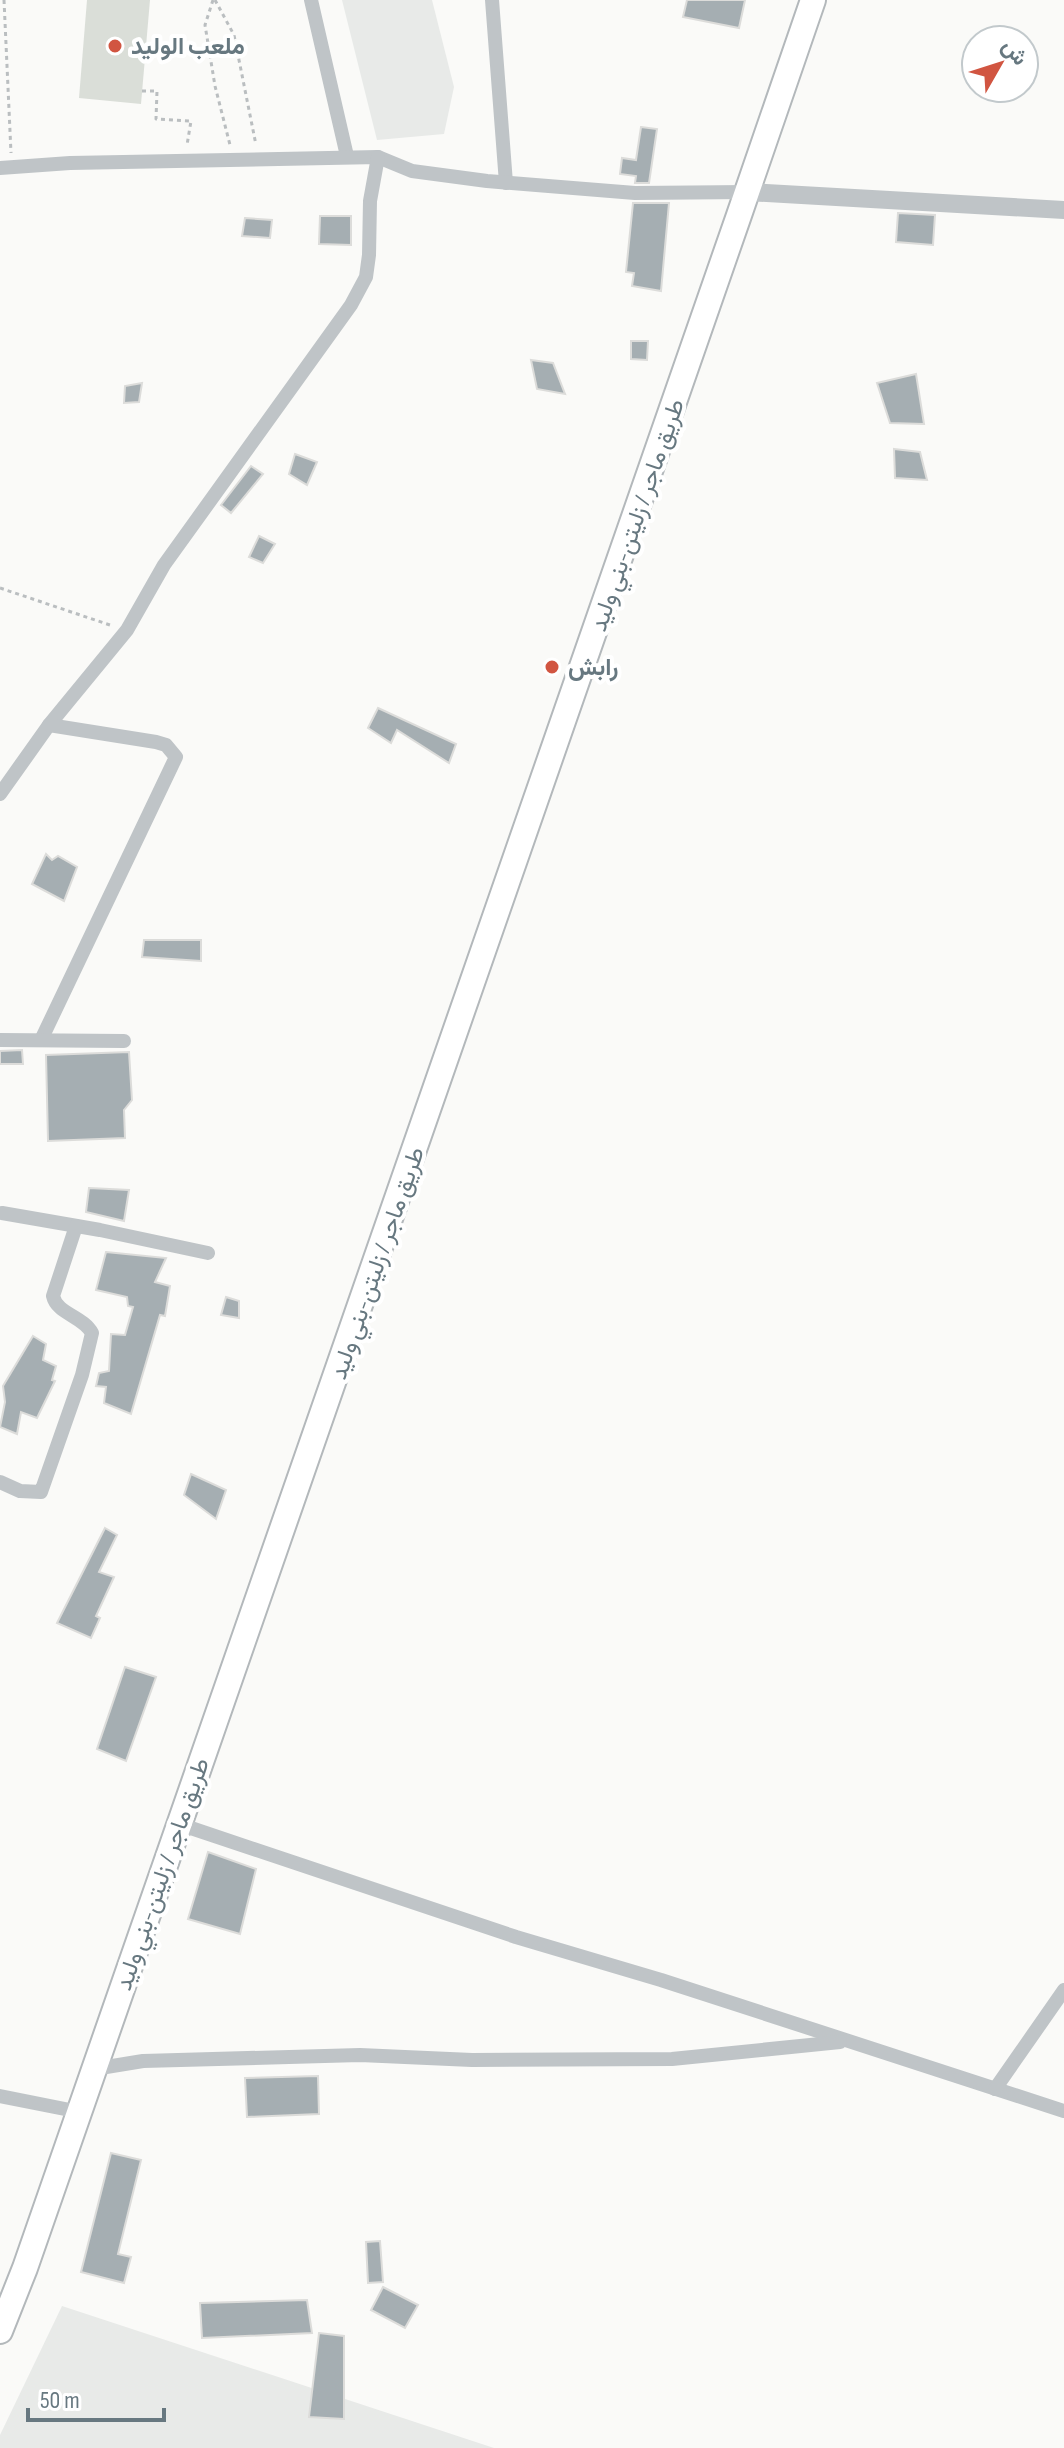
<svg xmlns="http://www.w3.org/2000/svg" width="1064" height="2448" font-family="'Sofia Sans Condensed',Vazirmatn,sans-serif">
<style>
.built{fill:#e8eae8}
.green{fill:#daded8}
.building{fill:#a5aeb2;stroke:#dcdcda;stroke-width:2}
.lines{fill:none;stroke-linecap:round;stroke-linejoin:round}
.trunk-casing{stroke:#b3b8bb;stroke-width:28}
.path{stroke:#babec0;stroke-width:3;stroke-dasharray:4 4;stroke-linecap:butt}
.minor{stroke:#bfc4c7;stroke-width:14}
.tertiary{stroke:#bfc4c7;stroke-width:18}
.trunk{stroke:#fff;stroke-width:24}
.poi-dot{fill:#d15541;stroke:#fff;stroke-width:3}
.labels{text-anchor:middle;stroke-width:8;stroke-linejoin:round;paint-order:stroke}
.poi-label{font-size:24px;font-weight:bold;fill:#677880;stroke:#fff;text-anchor:start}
.street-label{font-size:24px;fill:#677880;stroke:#fff}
</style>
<rect width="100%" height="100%" fill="#fafaf8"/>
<g class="built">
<polygon points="342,0 432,0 454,87 444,134 377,140"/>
<polygon points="62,2306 494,2448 0,2448 0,2435"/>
</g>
<polygon class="green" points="87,0 150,0 141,104 79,98"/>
<g class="building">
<polygon points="687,0 745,0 739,28 683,17"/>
<polygon points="641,127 657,129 649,183 635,183 636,176 620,174 622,158 636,160"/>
<polygon points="633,203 669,203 661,291 632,286 634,273 626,272"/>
<polygon points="898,213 935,215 933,245 896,242"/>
<polygon points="320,216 351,216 351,245 319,244"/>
<polygon points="245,218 272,220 270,238 242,236"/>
<polygon points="631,341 648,341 647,360 631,359"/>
<polygon points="531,360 553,363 565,394 537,389"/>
<polygon points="916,374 924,424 890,423 877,383"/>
<polygon points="142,383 139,402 124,403 125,386"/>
<polygon points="894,449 920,452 927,480 895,478"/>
<polygon points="295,454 317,462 307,485 289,474"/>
<polygon points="251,466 263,474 231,513 221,505"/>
<polygon points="259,536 275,544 263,563 249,557"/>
<polygon points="378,708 456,744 449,763 397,730 391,743 368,728"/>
<polygon points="46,854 52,860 58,856 77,867 64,901 32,884"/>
<polygon points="144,940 201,940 201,961 142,957"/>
<polygon points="22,1050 23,1064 0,1064 0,1051"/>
<polygon points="129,1052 132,1100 124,1110 125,1138 48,1141 46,1055"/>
<polygon points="89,1188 129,1190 124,1221 86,1212"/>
<polygon points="106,1252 166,1258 155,1282 170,1286 165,1316 160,1315 131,1414 104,1403 106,1387 96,1386 99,1373 109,1371 111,1334 125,1335 133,1307 128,1306 127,1297 96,1290"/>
<polygon points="226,1297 239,1301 239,1318 221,1315"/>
<polygon points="33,1336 46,1344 43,1360 56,1366 52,1380 55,1381 37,1418 21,1412 17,1434 0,1427 5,1402 3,1386"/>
<polygon points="191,1474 226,1490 216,1519 184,1495"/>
<polygon points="105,1528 117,1535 99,1572 114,1577 96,1616 100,1618 91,1638 57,1623"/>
<polygon points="125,1667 156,1677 126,1761 97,1749"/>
<polygon points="208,1852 256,1869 240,1934 188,1919"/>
<polygon points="318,2076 319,2114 247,2117 245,2078"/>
<polygon points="111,2153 141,2160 118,2254 131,2257 124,2283 81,2272"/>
<polygon points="380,2241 383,2282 368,2283 366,2242"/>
<polygon points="383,2287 418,2305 405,2328 371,2310"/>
<polygon points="307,2300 312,2333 202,2338 200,2303"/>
<polygon points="319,2333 344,2336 344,2419 309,2417"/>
</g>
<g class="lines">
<defs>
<path id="trunk" d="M 0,2331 L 25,2268 C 290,1513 553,757 813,0"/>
</defs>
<use href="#trunk" class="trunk-casing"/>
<g class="path">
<polyline points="4,0 11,153"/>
<polyline points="213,0 205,25 215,86 230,145"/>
<polyline points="215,0 234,35 256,145"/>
<polyline points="142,91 157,91 156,119 191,121 187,145"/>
<polyline points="0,588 110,625"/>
</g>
<g class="minor">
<polyline points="311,0 347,156"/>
<polyline points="492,0 506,183"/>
<polyline points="0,168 70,163 378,157 412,171 487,181 635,193 747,192"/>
<polyline points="0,794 49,725 127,630 164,565 351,305 366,277 369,255 370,201 378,157"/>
<polyline points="42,1038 176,757 166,745 156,742 49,725"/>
<polyline points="0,1040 124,1041"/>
<polyline points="2,1213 100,1230 208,1253"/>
<path d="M 0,1482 L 20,1491 L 41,1492 L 82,1375 L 92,1333 C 83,1316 57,1314 53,1296 L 76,1226"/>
<polyline points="179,1824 516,1937 661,1980 1064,2111"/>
<polyline points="94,2069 143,2061 360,2055 472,2060 672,2059 840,2042"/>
<polyline points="995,2089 1064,1990"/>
<polyline points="0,2096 80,2112"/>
</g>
<polyline class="tertiary" points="747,192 1064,210"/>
<use href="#trunk" class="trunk"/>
</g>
<g class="poi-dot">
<circle cx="115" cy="46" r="8"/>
<circle cx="552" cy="667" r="8"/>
</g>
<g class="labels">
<g class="poi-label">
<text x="131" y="54">ملعب الوليد</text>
<text x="568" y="675">رابش</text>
</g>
<g class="street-label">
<text transform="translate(637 515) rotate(-71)" y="8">طريق ماجر / زليتن-بني وليد</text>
<text transform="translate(377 1263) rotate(-71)" y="8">طريق ماجر / زليتن-بني وليد</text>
<text transform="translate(162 1874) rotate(-71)" y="8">طريق ماجر / زليتن-بني وليد</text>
</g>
</g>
<g transform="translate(1000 64) rotate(51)"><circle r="38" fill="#ffffff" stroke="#c2c9cc" stroke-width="2"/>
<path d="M0-6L14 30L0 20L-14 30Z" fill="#d15541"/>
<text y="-12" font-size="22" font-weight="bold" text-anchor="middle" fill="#677880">ش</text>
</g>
<path d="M28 2408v12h136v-12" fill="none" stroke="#677880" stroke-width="4"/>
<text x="40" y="2408" font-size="24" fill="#677880" stroke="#ffffff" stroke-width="6" paint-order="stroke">50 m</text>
</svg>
